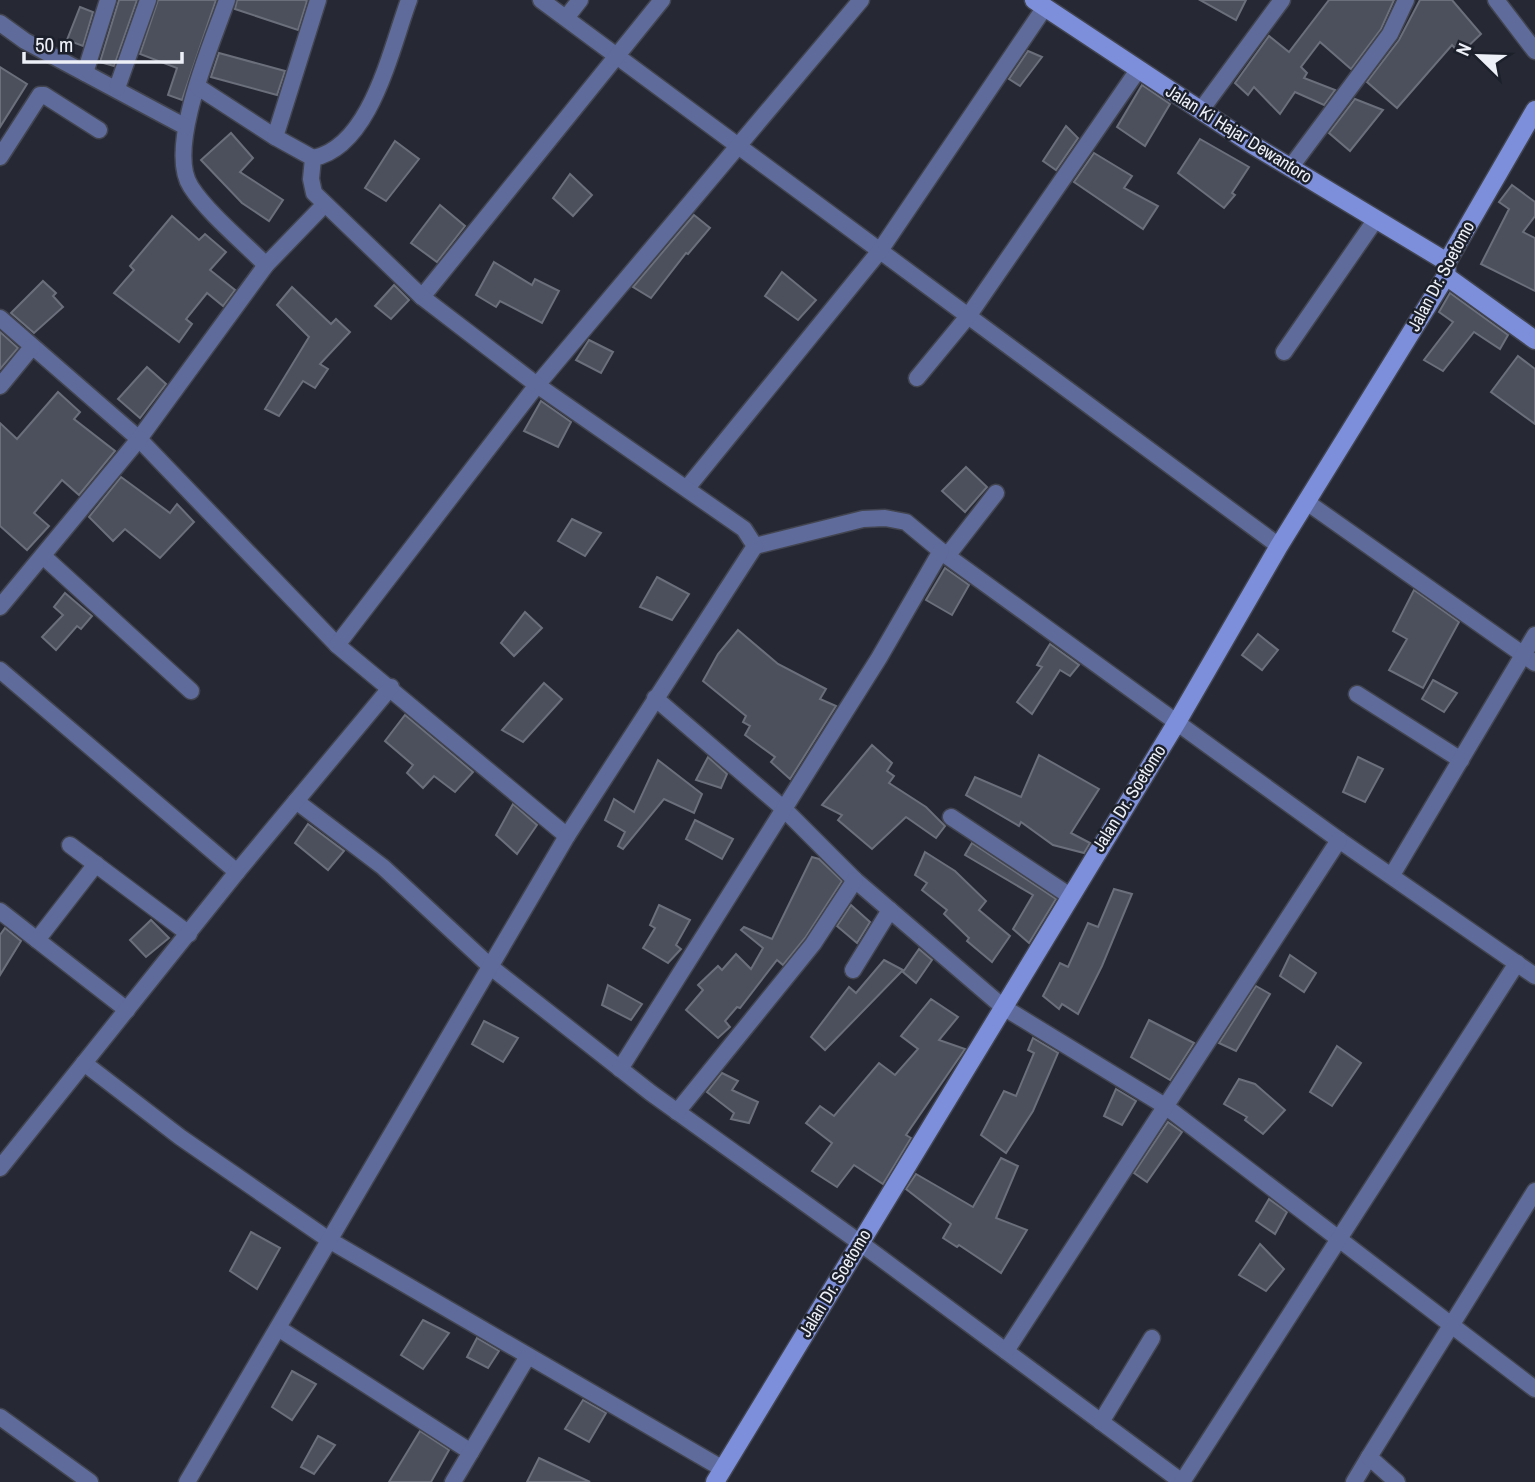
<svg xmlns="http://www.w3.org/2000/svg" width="1535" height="1482" font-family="'Archivo Narrow',sans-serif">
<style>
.building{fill:#4c505d;stroke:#6b6f7c;stroke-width:2}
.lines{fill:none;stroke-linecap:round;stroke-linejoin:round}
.street-casing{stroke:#42454f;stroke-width:19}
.secondary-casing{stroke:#42454f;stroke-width:21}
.street{stroke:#5f6b9b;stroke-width:16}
.secondary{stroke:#7d8fdb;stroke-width:18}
.labels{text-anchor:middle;stroke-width:5;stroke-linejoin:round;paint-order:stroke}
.street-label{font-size:18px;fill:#eef0f8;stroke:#1c202a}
</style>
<rect width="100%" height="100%" fill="#262934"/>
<g class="building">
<polygon points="119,0 137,0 114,66 100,62"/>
<polygon points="158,0 216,0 182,100 168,95 177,68 140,54"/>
<polygon points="237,0 305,0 307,1 298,30 235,9"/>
<polygon points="1200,0 1246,0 1236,20"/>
<polygon points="1329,0 1394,0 1381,29 1351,69 1320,42 1301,67 1307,73 1304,78 1335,90 1324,105 1295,92 1280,114 1254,87 1248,95 1235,83 1269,36 1289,52"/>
<polygon points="1420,0 1452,0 1481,34 1460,54 1452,45 1397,108 1367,82 1399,40"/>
<polygon points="80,7 93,12 83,46 67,40"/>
<polygon points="1028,51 1042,57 1020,86 1009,79"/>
<polygon points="219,53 285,71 277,95 211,77"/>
<polygon points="0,67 27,84 0,127"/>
<polygon points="1142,85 1170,104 1145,146 1117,127"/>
<polygon points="1355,99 1383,110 1350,151 1329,133"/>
<polygon points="1066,126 1078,138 1056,170 1043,161"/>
<polygon points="231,133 253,158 240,172 283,200 269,221 242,203 201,160"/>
<polygon points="1200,139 1249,167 1232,193 1235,195 1224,208 1178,173"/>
<polygon points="395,141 419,159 386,201 365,188"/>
<polygon points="1094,153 1132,176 1124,188 1158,206 1143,229 1074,182"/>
<polygon points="570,174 592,195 573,216 553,198"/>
<polygon points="1512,185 1535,202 1535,216 1523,232 1535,238 1535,291 1481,264 1509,209 1499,202"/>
<polygon points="440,205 465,226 437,262 411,243"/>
<polygon points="694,215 710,228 688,254 686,253 651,298 633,287"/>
<polygon points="172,216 199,240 205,234 226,252 210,270 235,290 223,306 207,293 186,319 192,324 179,342 114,293 134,270 130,266"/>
<polygon points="494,262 532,285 535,279 559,291 542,323 500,301 496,307 476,295"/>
<polygon points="782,272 816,300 798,320 765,296"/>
<polygon points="43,281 56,293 53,296 63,307 34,333 11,313"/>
<polygon points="394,285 409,300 391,319 375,306"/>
<polygon points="292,287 331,324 336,319 350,332 320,364 328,369 315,388 303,381 279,416 265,409 309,337 277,305"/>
<polygon points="1450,293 1508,335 1500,349 1474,332 1443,371 1424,360 1453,322 1439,312"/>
<polygon points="0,332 18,348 0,369"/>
<polygon points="589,340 613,352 601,373 576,360"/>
<polygon points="1518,356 1535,369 1535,424 1491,392"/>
<polygon points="147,367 166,384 140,418 118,399"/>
<polygon points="58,392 80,412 74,419 115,451 79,495 62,480 34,513 49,526 27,550 0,526 0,423 17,439"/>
<polygon points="541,401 571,422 558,447 524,431"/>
<polygon points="966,467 987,487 965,512 942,491"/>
<polygon points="121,477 170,513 177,504 194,522 160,558 125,529 113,541 89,517"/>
<polygon points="572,519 601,533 585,556 558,541"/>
<polygon points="945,568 969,585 952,615 926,600"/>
<polygon points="657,577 689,594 672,620 640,607"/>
<polygon points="1414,590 1459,622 1423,688 1389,670 1407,639 1393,631"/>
<polygon points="65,593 92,616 81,629 77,626 56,650 42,637 63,615 54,607"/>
<polygon points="525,612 542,628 514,656 501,643"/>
<polygon points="738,630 778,664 826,689 820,699 836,706 790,779 771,762 775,757 745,735 750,726 743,722 746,716 703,681 718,654"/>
<polygon points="1258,634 1278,650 1262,670 1242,655"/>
<polygon points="1050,644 1079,665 1070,676 1060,670 1032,714 1017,702 1042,667 1037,665"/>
<polygon points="1433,680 1457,693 1444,712 1422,699"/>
<polygon points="544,683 562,699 523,742 502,730"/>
<polygon points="405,715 473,772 455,792 434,776 423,788 407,773 413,765 385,741"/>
<polygon points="872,745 892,763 887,771 894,776 889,783 926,807 945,826 936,838 906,817 872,849 838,820 842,815 822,805"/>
<polygon points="1039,755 1099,789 1071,833 1090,843 1084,853 1053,845 1021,822 1019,826 966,795 975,777 1021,797"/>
<polygon points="708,757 727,774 721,788 696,780"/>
<polygon points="1358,757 1383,769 1365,802 1343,792"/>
<polygon points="658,760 702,794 694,813 664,799 623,849 618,846 625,832 605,820 614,799 634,812"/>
<polygon points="513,804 537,825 517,854 496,835"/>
<polygon points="695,820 733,839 722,859 686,839"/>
<polygon points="308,824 344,851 328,870 295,843"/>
<polygon points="972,843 1056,899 1029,943 1013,929 1033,895 965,855"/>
<polygon points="925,852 955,871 986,901 979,910 1010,936 992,962 967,941 969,938 944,914 947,910 922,890 927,883 915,875"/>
<polygon points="812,857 819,859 842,881 805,938 783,965 777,960 740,1008 737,1007 725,1021 730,1027 718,1038 686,1010 703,990 698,985 718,966 722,970 736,954 751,969 763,948 741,930 744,927 772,939"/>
<polygon points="1114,889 1132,894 1102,966 1078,1014 1062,1004 1059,1009 1043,996 1060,963 1068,967 1088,923 1098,927"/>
<polygon points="659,905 690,920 676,945 681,949 668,963 643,948 655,928 650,925"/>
<polygon points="851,905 870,922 857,943 837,926"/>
<polygon points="151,920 169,938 146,957 130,940"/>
<polygon points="5,928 21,941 0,975 0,935"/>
<polygon points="919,949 932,960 916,983 903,972"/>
<polygon points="1290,955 1316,973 1304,992 1280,976"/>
<polygon points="884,960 903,970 825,1050 811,1037 849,987 856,993"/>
<polygon points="608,985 642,1004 631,1020 602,1005"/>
<polygon points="1256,986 1270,994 1236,1051 1219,1043"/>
<polygon points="931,999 958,1017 939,1040 965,1049 906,1135 911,1138 883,1184 854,1165 837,1187 812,1171 832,1143 806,1123 820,1106 834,1116 879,1063 895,1075 918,1049 901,1036"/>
<polygon points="1149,1020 1194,1043 1170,1080 1131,1057"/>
<polygon points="484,1021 518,1038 503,1062 472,1044"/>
<polygon points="1033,1038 1058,1053 1033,1111 1006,1153 981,1135 1004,1091 1016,1096 1034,1053 1028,1050"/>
<polygon points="1337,1046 1361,1063 1332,1106 1310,1092"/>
<polygon points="722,1073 738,1081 732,1090 758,1102 749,1123 731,1119 734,1113 707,1092"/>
<polygon points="1239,1079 1255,1084 1285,1110 1263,1134 1245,1120 1247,1117 1224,1104"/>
<polygon points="1116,1089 1136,1101 1122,1125 1104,1116"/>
<polygon points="1168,1122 1182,1132 1147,1182 1134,1173"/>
<polygon points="1001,1158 1018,1166 996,1218 1027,1230 1001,1273 959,1245 957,1247 943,1238 951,1224 906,1189 916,1174 973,1207"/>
<polygon points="1269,1199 1287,1212 1275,1234 1256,1221"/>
<polygon points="251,1232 280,1248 257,1289 230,1271"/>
<polygon points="1260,1244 1284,1269 1266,1291 1239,1275"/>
<polygon points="423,1320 449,1333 423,1369 401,1355"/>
<polygon points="477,1338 499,1351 488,1368 467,1357"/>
<polygon points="292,1371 316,1384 292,1420 272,1407"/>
<polygon points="583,1400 606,1413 589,1442 565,1429"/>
<polygon points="420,1431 449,1450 431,1482 389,1482"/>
<polygon points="318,1436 335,1445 314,1474 301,1467"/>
<polygon points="539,1458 590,1482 527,1482"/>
</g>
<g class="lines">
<defs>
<g id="street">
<path d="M 227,0 C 213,41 165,149 191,187 C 207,212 244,243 266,265"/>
<polyline points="541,0 1279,546"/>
<polyline points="1496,0 1535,51"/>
<polyline points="566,18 580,0"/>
<polyline points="0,23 25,41 184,126"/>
<polyline points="85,73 108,0"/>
<polyline points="198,87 275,137"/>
<polyline points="117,88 148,0"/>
<polyline points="1201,110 1282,0"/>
<polyline points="0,157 40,95 44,95 99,130"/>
<path d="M 313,158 C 371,147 391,48 409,0"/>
<polyline points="1290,168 1390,34 1406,0"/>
<polyline points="422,297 662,0"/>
<polyline points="0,318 139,439 337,645 567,836"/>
<polyline points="1284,352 1376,219"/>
<polyline points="917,378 969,315 1138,70"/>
<polyline points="0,386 32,347"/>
<polyline points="687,488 879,252 1045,7"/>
<polyline points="1308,503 1535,663"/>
<polyline points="755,546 863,519 885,518 906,522 947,556 1339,840 1535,976"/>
<polyline points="43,556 191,691"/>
<polyline points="947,556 996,493"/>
<polyline points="0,607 139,439 266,265 325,204"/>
<polyline points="337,645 537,385 861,0"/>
<polyline points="0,670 237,872"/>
<polyline points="1357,694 1461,760"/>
<polyline points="655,698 784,809 855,880 1003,1007 1165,1106 1535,1389"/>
<polyline points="296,801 383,867 492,968 651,1093 859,1242 1182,1482"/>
<polyline points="951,817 1070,896"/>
<polyline points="70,845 189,934"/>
<polyline points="1392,875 1535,635"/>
<polyline points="0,911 127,1010"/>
<polyline points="37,940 96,864"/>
<polyline points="853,970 890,910"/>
<polyline points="84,1063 180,1137 329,1240 723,1469"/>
<polyline points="620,1069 879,658 941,551"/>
<polyline points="677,1112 813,944 855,880"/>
<polyline points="0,1168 237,872 391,687"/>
<polyline points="278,1328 471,1452"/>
<polyline points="1006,1351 1339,840"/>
<polyline points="0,1417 90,1482"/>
<polyline points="1101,1422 1152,1338"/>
<polyline points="187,1482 567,836 755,546 744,529 537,385 422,297 314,193 311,179 313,158 275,137 318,0"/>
<polyline points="453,1482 528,1356"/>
<polyline points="1182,1482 1517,963"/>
<polyline points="1354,1482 1369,1457"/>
<polyline points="1397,1482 1369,1457 1535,1191"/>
</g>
<g id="secondary">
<polyline points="1034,0 1253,145 1447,262"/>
<polyline points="1446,276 1535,340"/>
<polyline points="715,1482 1177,722 1279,546 1446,276 1447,262 1535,110"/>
</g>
</defs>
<use href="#street" class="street-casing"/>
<use href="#secondary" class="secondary-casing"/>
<use href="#street" class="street"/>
<use href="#secondary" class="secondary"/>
</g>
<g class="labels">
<g class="street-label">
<text transform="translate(1239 134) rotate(32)" y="6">Jalan Ki Hajar Dewantoro</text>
<text transform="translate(1441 276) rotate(-62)" y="6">Jalan Dr. Soetomo</text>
<text transform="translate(1129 798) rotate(-58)" y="6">Jalan Dr. Soetomo</text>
<text transform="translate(835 1283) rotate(-59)" y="6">Jalan Dr. Soetomo</text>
</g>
</g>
<g transform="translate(1479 56) rotate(293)" stroke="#1c202a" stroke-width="5" paint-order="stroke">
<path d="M0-5L12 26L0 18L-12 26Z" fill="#eef0f8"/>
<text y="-10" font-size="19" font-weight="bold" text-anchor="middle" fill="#eef0f8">N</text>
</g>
<path d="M24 52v10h158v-10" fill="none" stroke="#eef0f8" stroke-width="3.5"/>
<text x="35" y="52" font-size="21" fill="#eef0f8" stroke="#1c202a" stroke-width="5" paint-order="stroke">50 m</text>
</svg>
